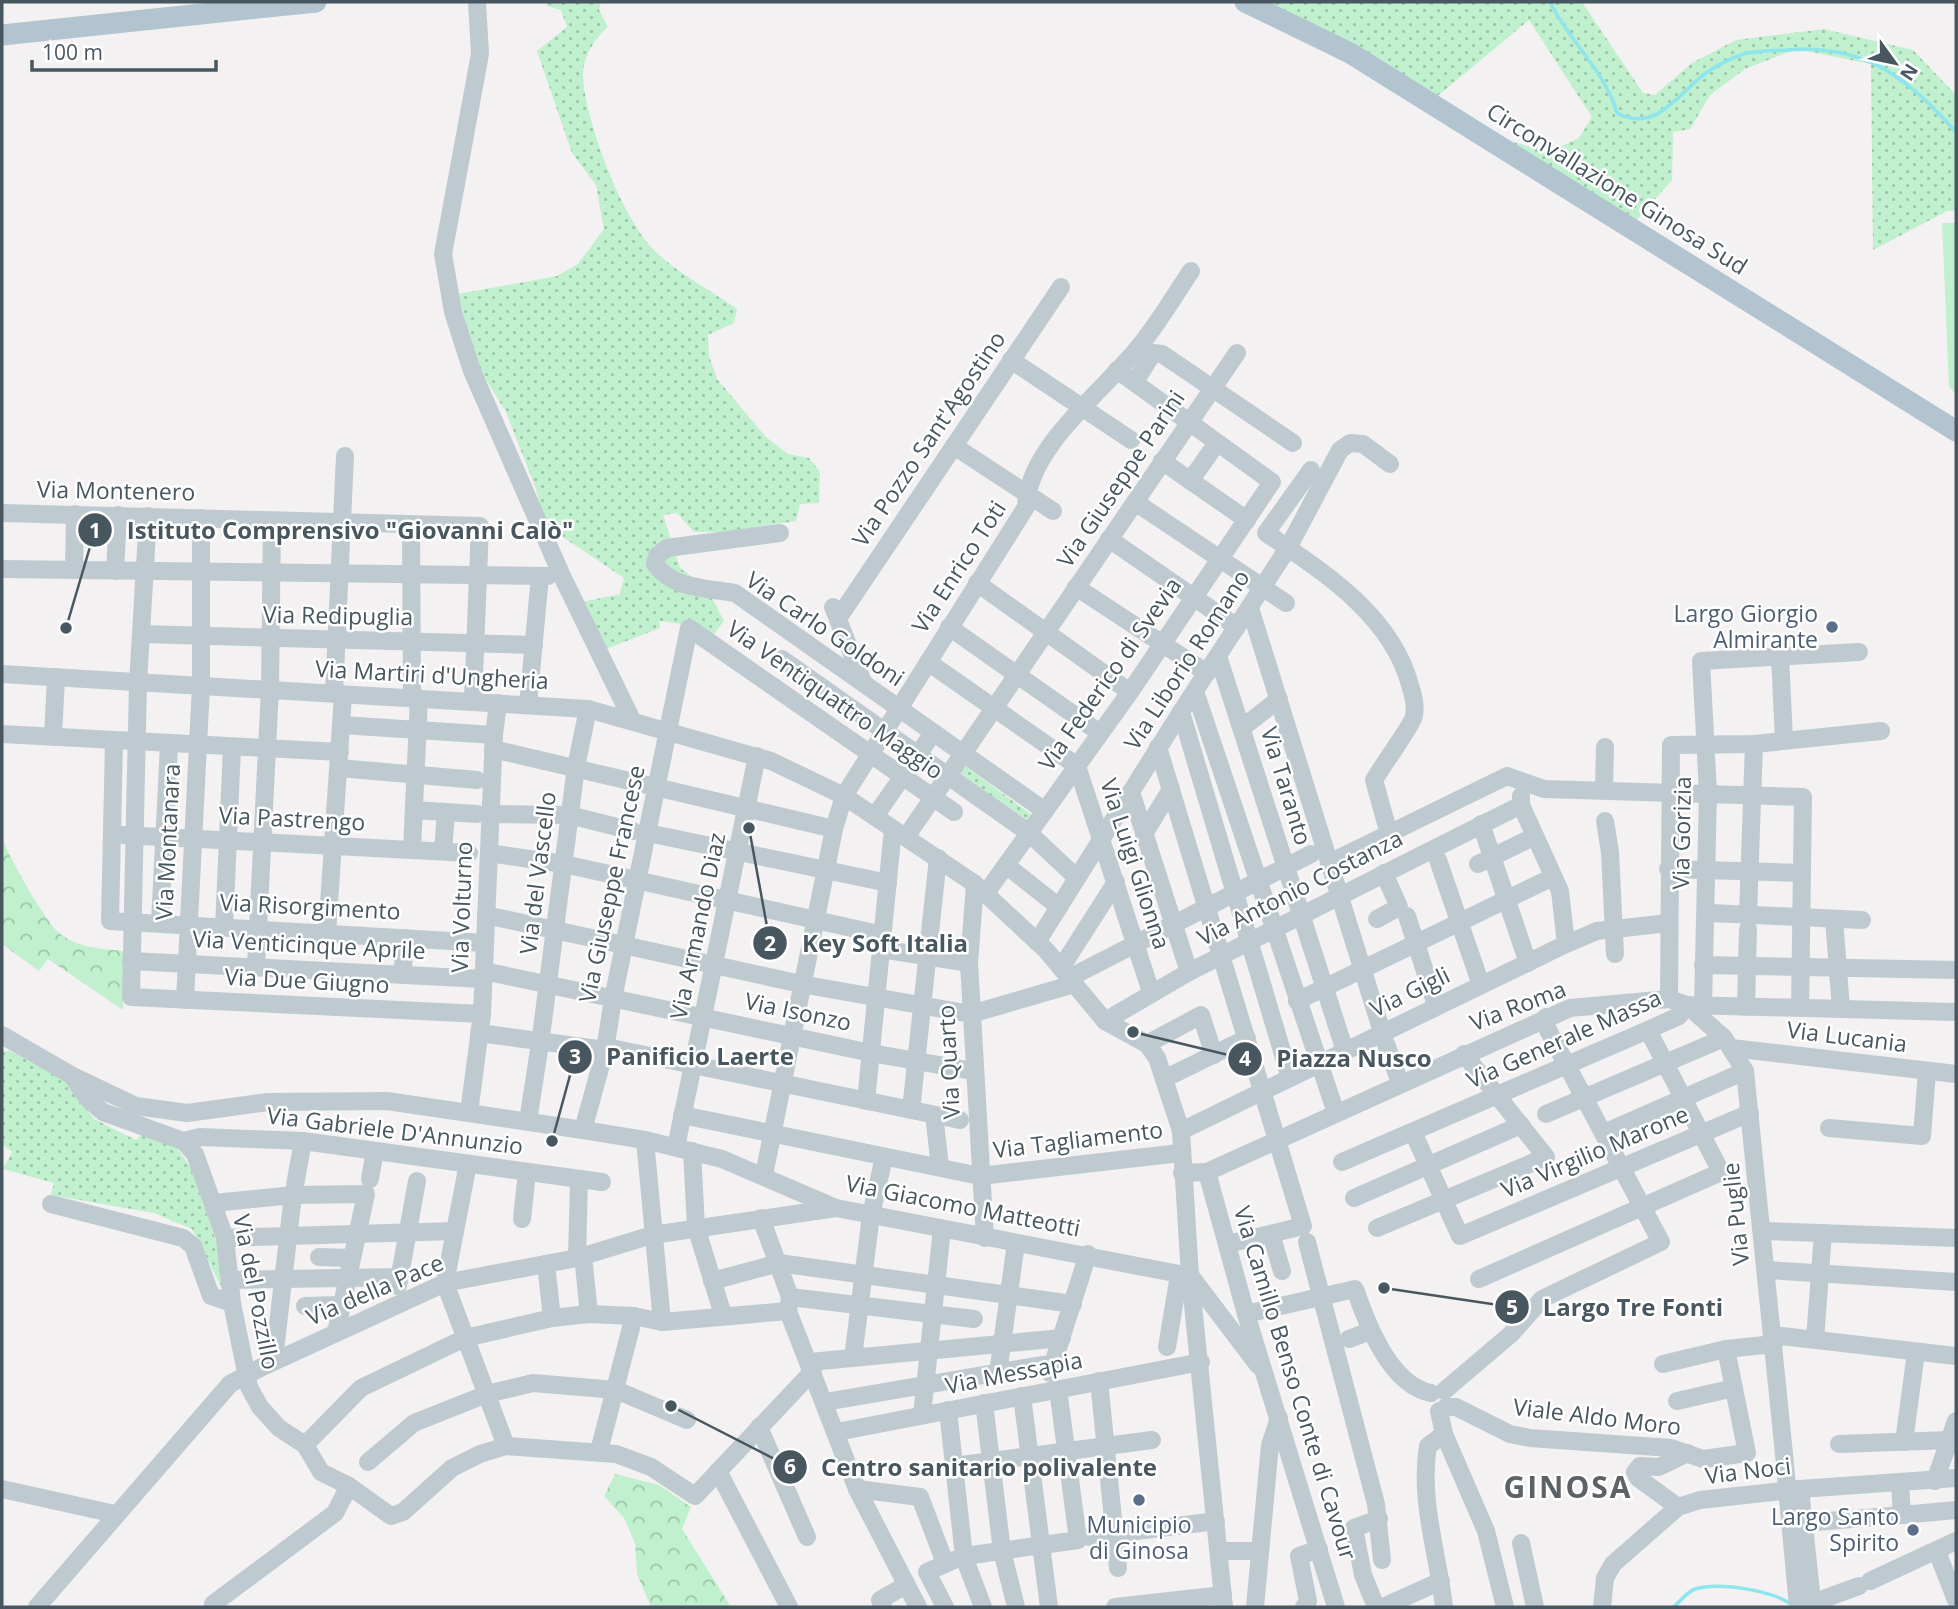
<svg xmlns="http://www.w3.org/2000/svg" width="1958" height="1609" font-family="'Open Sans',sans-serif">
<style>
.grass{fill:url(#grass-dots)}
.forest{fill:url(#forest-crowns)}
.pitch{fill:#c0f0cd}
.lines{fill:none;stroke-linecap:round;stroke-linejoin:round}
.stream{stroke:#8de5ee;stroke-width:3.5}
.minor{stroke:#bfcad0;stroke-width:18}
.major{stroke:#b1c4d0;stroke-width:21}
.minor-bridge{stroke:#bfcad0;stroke-width:18}
.service-dot{fill:#5c6f8a;stroke:#fff;stroke-width:2.5}
.labels{text-anchor:middle;stroke-width:5;stroke-linejoin:round;paint-order:stroke}
.street-label{font-size:23px;fill:#48575f;stroke:#fff}
.service-label{font-size:23px;fill:#4e5e75;stroke:#fff;text-anchor:end}
.district-label{font-size:30px;font-weight:bold;letter-spacing:2px;fill:#5d6266;stroke:#fff}
.leader{fill:none;stroke:#48575f;stroke-width:2.5}
.callout-dot{fill:#48575f;stroke:#fff;stroke-width:2.5}
.mark-label{font-size:21px;text-anchor:middle;font-weight:bold;fill:#fff}
.callout-label{font-size:24px;text-anchor:middle;font-weight:bold;fill:#48575f;stroke:#fff;stroke-width:5;stroke-linejoin:round;paint-order:stroke}
</style>
<defs>
<pattern id="grass-dots" width="8" height="8" patternUnits="userSpaceOnUse" patternTransform="scale(1.75)"><rect width="8" height="8" fill="#c0f0cd"/><path d="M2 2h.1M6 6h.1" fill="none" stroke="#9ec5aa" stroke-width="1.8" stroke-linecap="round"/></pattern>
<pattern id="forest-crowns" width="20" height="18" patternUnits="userSpaceOnUse" patternTransform="scale(1.75)"><rect width="20" height="18" fill="#c0f0cd"/><path d="M2 6a3 3 0 1 1 6 0M12 15a3 3 0 1 1 6 0" fill="none" stroke="#9ec5aa"/></pattern>
</defs>
<rect width="100%" height="100%" fill="#f3f1f1"/>
<g class="grass">
<path d="M 548,2 L 601,2 L 599,10 L 608,27 C 594,39 582,58 583,78 C 586,123 622,218 654,250 C 675,272 712,291 737,309 L 734,323 L 708,335 L 709,356 L 717,379 L 766,437 L 788,454 L 809,458 L 820,472 L 819,503 L 800,504 L 796,521 L 723,532 L 694,532 L 677,513 L 663,515 L 680,568 L 707,588 L 724,621 L 711,638 L 691,625 L 659,621 L 660,628 L 606,649 L 582,602 L 620,594 L 624,578 L 545,525 L 536,489 L 506,412 L 477,365 L 458,294 L 557,276 L 578,264 L 604,229 L 596,185 L 572,153 L 537,51 L 567,27 L 561,10 L 547,6 Z"/>
<polygon points="1267,2 1582,2 1643,93 1655,95 1692,63 1736,40 1824,29 1913,50 1956,95 1956,211 1947,211 1873,250 1871,64 1796,49 1745,69 1710,95 1690,129 1673,132 1672,180 1635,222 1496,137 1549,152 1579,138 1592,117 1529,20 1435,98"/>
<polygon points="962,764 1032,815 1027,822 957,771"/>
<polygon points="9,1050 65,1081 94,1119 136,1140 144,1132 174,1144 191,1168 229,1279 225,1294 192,1229 154,1213 51,1195 54,1183 3,1169 12,1152 2,1144 2,1053"/>
</g>
<g class="forest">
<path d="M 2,837 C 8,856 43,917 57,931 C 75,948 102,949 124,951 L 123,1010 L 48,959 L 39,971 L 2,944 Z"/>
<polygon points="615,1474 659,1485 691,1507 682,1529 731,1607 651,1607 637,1574 635,1543 624,1518 604,1496"/>
</g>
<polygon class="pitch" points="1942,223 1956,223 1956,394 1949,387"/>
<g class="lines">
<g class="stream">
<path d="M 1550,2 C 1569,41 1605,71 1617,113 C 1656,134 1678,93 1706,73 C 1716,66 1732,58 1744,54 C 1757,50 1774,51 1787,50 C 1866,44 1906,77 1956,132"/>
<path d="M 1674,1607 C 1680,1601 1687,1592 1695,1589 C 1719,1582 1770,1590 1791,1604"/>
</g>
<g class="minor">
<polyline points="477,2 480,54 443,254 453,312 472,371 562,576 632,720"/>
<polyline points="1011,360 1131,440"/>
<polyline points="1132,379 1138,377 1153,353 1162,354 1293,443"/>
<polyline points="954,446 1053,511"/>
<polyline points="1162,461 1247,520"/>
<path d="M 1311,470 L 1266,533 C 1323,572 1391,614 1410,685 C 1413,694 1416,706 1414,716 C 1413,723 1381,768 1374,780 L 1389,834"/>
<polyline points="1190,481 1217,443"/>
<polyline points="1135,502 1286,603"/>
<polyline points="2,513 480,526 473,700"/>
<polyline points="148,516 138,683 131,997 482,1014"/>
<polyline points="411,525 412,698"/>
<path d="M 780,533 L 667,548 L 657,556 L 655,564 C 672,589 707,588 735,593 L 1045,811"/>
<polyline points="1109,539 1237,627"/>
<polyline points="2,569 548,576"/>
<polyline points="74,570 75,514"/>
<polyline points="115,571 118,515"/>
<polyline points="977,583 1130,692"/>
<polyline points="1076,587 1207,673"/>
<polyline points="833,607 863,682"/>
<polyline points="1250,608 1382,1032"/>
<polyline points="839,617 1061,287"/>
<polyline points="949,627 1100,733"/>
<polyline points="141,634 534,645"/>
<polyline points="1218,656 1345,1051"/>
<polyline points="1780,656 1784,740"/>
<polyline points="782,659 1029,833 1077,878"/>
<polyline points="928,662 1077,766 1151,992"/>
<polyline points="2,674 588,709 771,761 844,796 975,884 1046,950 1105,1021 1147,1044 1157,1058 1181,1131 1190,1276 1224,1607"/>
<polyline points="1195,691 1336,1113"/>
<polyline points="334,694 345,456"/>
<polyline points="528,705 540,576"/>
<polyline points="1181,712 1290,1078"/>
<polyline points="342,725 494,735"/>
<polyline points="1242,728 1279,699"/>
<polyline points="2,734 340,752"/>
<polyline points="53,737 56,677"/>
<polyline points="114,741 110,921 485,943"/>
<polyline points="1158,747 1303,1226 1228,1244"/>
<polyline points="493,749 834,829"/>
<polyline points="339,768 477,780"/>
<polyline points="1604,790 1605,747"/>
<polyline points="1131,792 1189,972"/>
<polyline points="1521,796 1521,805 1560,891 1566,944"/>
<polyline points="880,809 933,733"/>
<polyline points="414,810 477,814"/>
<polyline points="490,814 569,815 633,831"/>
<polyline points="1605,821 1610,852 1615,954"/>
<polyline points="1481,824 1528,963"/>
<polyline points="648,833 888,883"/>
<polyline points="1144,834 1171,789"/>
<polyline points="123,835 469,853"/>
<polyline points="906,837 1237,353"/>
<polyline points="412,850 419,698"/>
<polyline points="443,851 446,812"/>
<polyline points="489,853 564,864 883,935"/>
<polyline points="1438,860 1481,985"/>
<polyline points="1329,863 1507,776 1544,789 1803,797 1800,1008"/>
<polyline points="1478,864 1529,839"/>
<polyline points="1006,865 1059,907"/>
<polyline points="1668,869 1801,873"/>
<polyline points="975,884 969,963 985,1238"/>
<polyline points="986,893 1130,692 1272,482 1117,370"/>
<polyline points="1711,913 1862,920"/>
<polyline points="486,915 801,984 971,1014 1074,984"/>
<polyline points="1748,915 1754,744"/>
<polyline points="1407,916 1436,1005"/>
<polyline points="1377,919 1399,907 1384,873"/>
<polyline points="1834,919 1841,1009"/>
<polyline points="160,923 169,745"/>
<polyline points="224,927 232,748"/>
<polyline points="327,933 343,695"/>
<polyline points="1037,942 1181,712 1288,548 1340,450 1350,443 1363,444 1390,464"/>
<polyline points="881,949 969,963"/>
<polyline points="131,961 483,979"/>
<polyline points="1703,965 1956,970"/>
<polyline points="256,967 270,689 272,521"/>
<polyline points="1061,968 1116,882"/>
<polyline points="484,971 871,1053 973,1071"/>
<polyline points="403,975 404,938"/>
<polyline points="1069,978 1311,854"/>
<polyline points="1669,999 1671,745 1754,744 1881,731"/>
<polyline points="185,1000 201,686 201,518"/>
<polyline points="1297,1001 1553,877"/>
<polyline points="1687,1005 1724,1038 1745,1071 1784,1454"/>
<polyline points="1703,1005 1708,793 1701,661 1859,652"/>
<polyline points="1746,1007 1748,929"/>
<polyline points="1105,1021 1189,972 1521,805"/>
<polyline points="479,1033 605,1050"/>
<polyline points="2,1035 71,1075 136,1106 187,1113 268,1102 387,1101 583,1130 645,1140 722,1159 836,1208 1190,1276"/>
<polyline points="540,1044 576,767 588,709"/>
<polyline points="1147,1044 1201,1015 1214,1055"/>
<polyline points="1386,1044 1400,1083"/>
<polyline points="1731,1048 1956,1074"/>
<polyline points="616,1049 960,1120"/>
<polyline points="73,1077 87,1098 103,1112 183,1141 195,1154 225,1238 232,1303 249,1387 260,1407 279,1428 305,1445 321,1472 349,1486 391,1516 403,1512 452,1468 480,1454 506,1446 616,1454 651,1467 695,1496 813,1371"/>
<polyline points="1164,1079 1247,1038"/>
<polyline points="866,1101 893,829"/>
<polyline points="911,1110 938,858"/>
<polyline points="469,1113 482,1014 494,735 498,703"/>
<polyline points="1546,1114 1724,1038"/>
<polyline points="682,1115 980,1176 1180,1153"/>
<polyline points="934,1115 940,1167"/>
<polyline points="528,1121 539,1050"/>
<polyline points="1829,1128 1922,1136 1927,1071"/>
<polyline points="583,1130 605,1050 613,999 689,628 954,812"/>
<polyline points="1181,1131 1566,944 1597,931 1668,923"/>
<polyline points="1413,1132 1460,1236 1750,1113"/>
<polyline points="1604,1133 1745,1071"/>
<polyline points="645,1140 662,1322"/>
<polyline points="183,1141 200,1137 303,1141 602,1182"/>
<polyline points="676,1147 757,756"/>
<polyline points="692,1151 696,1227 723,1315"/>
<polyline points="1342,1162 1648,1030 1679,1016 1687,1005"/>
<polyline points="468,1164 445,1283 506,1446"/>
<polyline points="1207,1172 1246,1314 1336,1607"/>
<polyline points="1182,1173 1207,1172 1570,1008 1669,999 1687,1005 1956,1012"/>
<path d="M 764,1175 L 834,829 L 844,796 L 1026,507 C 1028,445 1107,389 1142,343 C 1160,320 1175,295 1191,271"/>
<polyline points="370,1179 375,1151"/>
<polyline points="295,1185 303,1141"/>
<polyline points="1354,1198 1521,1125"/>
<polyline points="214,1203 293,1195 366,1194 336,1333"/>
<polyline points="51,1204 183,1238 193,1246 211,1296 232,1303"/>
<polyline points="761,1218 790,1297 788,1311 857,1489 918,1607"/>
<polyline points="522,1219 527,1172"/>
<polyline points="1377,1228 1546,1157 1464,1054"/>
<polyline points="1763,1231 1956,1238"/>
<polyline points="1271,1234 1282,1271"/>
<polyline points="225,1238 455,1231"/>
<polyline points="1307,1242 1376,1504 1382,1560"/>
<polyline points="583,1256 589,1314"/>
<polyline points="319,1257 352,1258"/>
<polyline points="577,1258 579,1179"/>
<polyline points="546,1264 552,1318"/>
<polyline points="1767,1270 1956,1282"/>
<polyline points="1192,1278 1258,1365"/>
<polyline points="1479,1279 1721,1172 1648,1030"/>
<polyline points="232,1280 399,1277"/>
<polyline points="712,1281 779,1263 1073,1304"/>
<polyline points="398,1286 417,1181"/>
<polyline points="790,1297 974,1319"/>
<polyline points="305,1306 342,1305"/>
<path d="M 1246,1314 L 1355,1289 C 1367,1324 1390,1385 1431,1393"/>
<polyline points="1773,1335 1956,1356"/>
<polyline points="1349,1339 1370,1331"/>
<polyline points="1815,1340 1823,1233"/>
<polyline points="1167,1347 1179,1275"/>
<polyline points="853,1358 871,1215 884,1157"/>
<polyline points="274,1359 293,1195"/>
<polyline points="810,1362 1062,1338"/>
<polyline points="1663,1364 1726,1349 1774,1344"/>
<polyline points="260,1368 445,1283 577,1258 652,1235 836,1208"/>
<polyline points="998,1373 1016,1243"/>
<polyline points="1050,1373 1088,1254"/>
<polyline points="1099,1381 1118,1568"/>
<polyline points="1444,1391 1511,1334 1542,1299 1661,1242 1547,1028 1546,1017"/>
<polyline points="1022,1396 1049,1607"/>
<polyline points="1677,1401 1734,1388"/>
<polyline points="825,1402 1054,1363"/>
<polyline points="984,1403 1002,1551 1016,1607"/>
<polyline points="1446,1407 1456,1407 1510,1434 1530,1438 1671,1448 1703,1459 1747,1453 1726,1349"/>
<polyline points="948,1410 964,1557 983,1607"/>
<polyline points="1439,1411 1444,1434 1486,1531 1505,1607"/>
<polyline points="922,1415 942,1229"/>
<polyline points="759,1427 807,1537"/>
<polyline points="837,1432 1201,1362"/>
<polyline points="1904,1442 1916,1352"/>
<polyline points="1839,1444 1950,1440"/>
<polyline points="305,1445 361,1388 465,1338 552,1318 589,1314 634,1316 662,1322 788,1311"/>
<polyline points="599,1451 634,1316"/>
<polyline points="368,1462 414,1423 487,1394 533,1383 616,1390 687,1420"/>
<polyline points="954,1466 1152,1440"/>
<polyline points="718,1471 789,1607"/>
<polyline points="1935,1481 1956,1421"/>
<polyline points="1900,1483 1902,1515 1956,1510"/>
<polyline points="2,1489 115,1514"/>
<polyline points="857,1489 920,1497 945,1563"/>
<polyline points="1800,1489 1812,1601"/>
<polyline points="1678,1507 1638,1478 1635,1472 1640,1466 1659,1467 1688,1453"/>
<polyline points="1803,1523 1902,1515"/>
<polyline points="1089,1537 1216,1521"/>
<polyline points="1521,1543 1535,1607"/>
<polyline points="1219,1551 1260,1551"/>
<polyline points="1938,1554 1956,1600"/>
<polyline points="972,1555 1078,1540 1058,1389"/>
<polyline points="1870,1581 1956,1541"/>
<polyline points="213,1604 335,1513 349,1486"/>
<polyline points="1804,1606 1859,1586"/>
<polyline points="37,1607 230,1384"/>
<polyline points="883,1607 880,1600 906,1585"/>
<polyline points="945,1607 927,1572 954,1560"/>
<polyline points="1115,1607 1223,1595"/>
<polyline points="1255,1607 1270,1445 1279,1418"/>
<polyline points="1304,1607 1308,1601 1299,1556 1319,1549"/>
<polyline points="1376,1607 1363,1575 1354,1528 1379,1519"/>
<polyline points="1383,1607 1441,1581"/>
<path d="M 1444,1607 C 1438,1554 1419,1500 1428,1446 L 1444,1434"/>
<polyline points="1602,1607 1605,1578 1613,1564 1678,1507 1700,1500 1800,1489 1956,1478"/>
</g>
<g class="major">
<polyline points="1245,2 1350,53 1956,431"/>
<polyline points="2,35 316,2"/>
</g>
<g class="minor-bridge">
<polyline points="230,1384 260,1368"/>
<polyline points="1784,1454 1798,1607"/>
</g>
</g>
<g class="service-dot">
<circle cx="1832" cy="627" r="7"/>
<circle cx="1139" cy="1500" r="7"/>
<circle cx="1913" cy="1530" r="7"/>
</g>
<g class="labels">
<g class="street-label">
<text transform="translate(1617 189) rotate(32)" y="8">Circonvallazione Ginosa Sud</text>
<text transform="translate(929 439) rotate(-56)" y="8">Via Pozzo Sant'Agostino</text>
<text transform="translate(1121 479) rotate(-56)" y="8">Via Giuseppe Parini</text>
<text transform="translate(116 491) rotate(1)" y="8">Via Montenero</text>
<text transform="translate(959 567) rotate(-57)" y="8">Via Enrico Toti</text>
<text transform="translate(338 616) rotate(1)" y="8">Via Redipuglia</text>
<text transform="translate(825 629) rotate(34)" y="8">Via Carlo Goldoni</text>
<text transform="translate(1187 660) rotate(-57)" y="8">Via Liborio Romano</text>
<text transform="translate(1110 674) rotate(-55)" y="8">Via Federico di Svevia</text>
<text transform="translate(432 675) rotate(3)" y="8">Via Martiri d'Ungheria</text>
<text transform="translate(835 700) rotate(35)" y="8">Via Ventiquattro Maggio</text>
<text transform="translate(1286 786) rotate(73)" y="8">Via Taranto</text>
<text transform="translate(292 819) rotate(3)" y="8">Via Pastrengo</text>
<text transform="translate(1682 833) rotate(-89)" y="8">Via Gorizia</text>
<text transform="translate(168 842) rotate(-87)" y="8">Via Montanara</text>
<text transform="translate(1135 864) rotate(72)" y="8">Via Luigi Glionna</text>
<text transform="translate(538 873) rotate(-83)" y="8">Via del Vascello</text>
<text transform="translate(612 884) rotate(-78)" y="8">Via Giuseppe Francese</text>
<text transform="translate(1300 888) rotate(-27)" y="8">Via Antonio Costanza</text>
<text transform="translate(310 907) rotate(3)" y="8">Via Risorgimento</text>
<text transform="translate(462 907) rotate(-88)" y="8">Via Volturno</text>
<text transform="translate(698 926) rotate(-78)" y="8">Via Armando Diaz</text>
<text transform="translate(309 945) rotate(3)" y="8">Via Venticinque Aprile</text>
<text transform="translate(307 981) rotate(3)" y="8">Via Due Giugno</text>
<text transform="translate(1410 992) rotate(-26)" y="8">Via Gigli</text>
<text transform="translate(1518 1006) rotate(-21)" y="8">Via Roma</text>
<text transform="translate(798 1012) rotate(12)" y="8">Via Isonzo</text>
<text transform="translate(1847 1037) rotate(7)" y="8">Via Lucania</text>
<text transform="translate(1564 1039) rotate(-24)" y="8">Via Generale Massa</text>
<text transform="translate(949 1062) rotate(-93)" y="8">Via Quarto</text>
<text transform="translate(395 1131) rotate(7)" y="8">Via Gabriele D'Annunzio</text>
<text transform="translate(1078 1140) rotate(-7)" y="8">Via Tagliamento</text>
<text transform="translate(1595 1152) rotate(-23)" y="8">Via Virgilio Marone</text>
<text transform="translate(963 1206) rotate(11)" y="8">Via Giacomo Matteotti</text>
<text transform="translate(1736 1214) rotate(-96)" y="8">Via Puglie</text>
<text transform="translate(375 1290) rotate(-23)" y="8">Via della Pace</text>
<text transform="translate(256 1292) rotate(79)" y="8">Via del Pozzillo</text>
<text transform="translate(1014 1373) rotate(-11)" y="8">Via Messapia</text>
<text transform="translate(1295 1383) rotate(73)" y="8">Via Camillo Benso Conte di Cavour</text>
<text transform="translate(1597 1417) rotate(7)" y="8">Viale Aldo Moro</text>
<text transform="translate(1748 1471) rotate(-7)" y="8">Via Noci</text>
</g>
<g class="service-label">
<text x="1818" y="622">Largo Giorgio<tspan x="1818" dy="26">Almirante</tspan></text>
<text x="1899" y="1525">Largo Santo<tspan x="1899" dy="26">Spirito</tspan></text>
<text x="1139" y="1533" text-anchor="middle">Municipio<tspan x="1139" dy="26">di Ginosa</tspan></text>
</g>
<g class="district-label">
<text x="1568" y="1498">GINOSA</text>
</g>
</g>
<path class="leader" d="M66 628L95 530M749 828L770 943M552 1141L575 1057M1133 1032L1245 1059M1384 1288L1512 1307M671 1406L790 1467"/>
<g class="callout-dot">
<circle cx="66" cy="628" r="7"/>
<circle cx="749" cy="828" r="7"/>
<circle cx="552" cy="1141" r="7"/>
<circle cx="1133" cy="1032" r="7"/>
<circle cx="1384" cy="1288" r="7"/>
<circle cx="671" cy="1406" r="7"/>
<circle cx="95" cy="530" r="18"/>
<circle cx="770" cy="943" r="18"/>
<circle cx="575" cy="1057" r="18"/>
<circle cx="1245" cy="1059" r="18"/>
<circle cx="1512" cy="1307" r="18"/>
<circle cx="790" cy="1467" r="18"/>
</g>
<g class="mark-label">
<text x="95" y="538">1</text>
<text x="770" y="951">2</text>
<text x="575" y="1064">3</text>
<text x="1245" y="1066">4</text>
<text x="1512" y="1315">5</text>
<text x="790" y="1474">6</text>
</g>
<g class="callout-label">
<text x="350" y="539">Istituto Comprensivo "Giovanni Calò"</text>
<text x="885" y="952">Key Soft Italia</text>
<text x="700" y="1065">Panificio Laerte</text>
<text x="1354" y="1067">Piazza Nusco</text>
<text x="1633" y="1316">Largo Tre Fonti</text>
<text x="989" y="1476">Centro sanitario polivalente</text>
</g>
<rect width="1958" height="1609" fill="none" stroke="#48575f" stroke-width="7"/>
<g transform="translate(1895 63) rotate(123)" stroke="#ffffff" stroke-width="5" paint-order="stroke">
<path d="M0-5L12 26L0 18L-12 26Z" fill="#48575f"/>
<text y="-10" font-size="19" font-weight="bold" text-anchor="middle" fill="#48575f">N</text>
</g>
<path d="M32 60v10h184v-10" fill="none" stroke="#48575f" stroke-width="3.5"/>
<text x="42" y="60" font-size="21" fill="#48575f" stroke="#ffffff" stroke-width="5" paint-order="stroke">100 m</text>
</svg>
